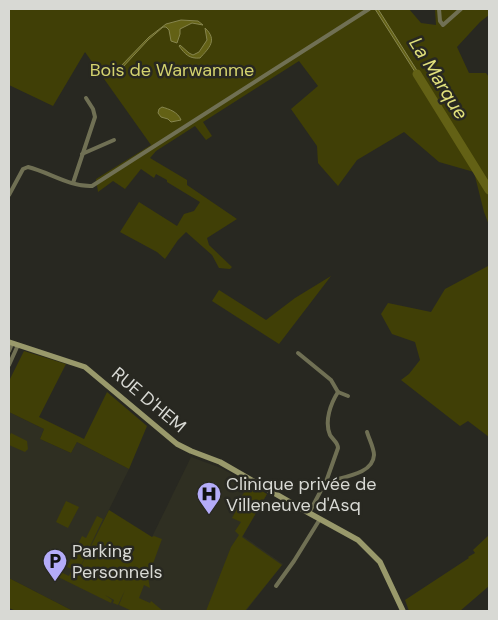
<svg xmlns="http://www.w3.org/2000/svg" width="498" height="620" font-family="'DM Sans',sans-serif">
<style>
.built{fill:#2f2f22}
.green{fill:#403f06}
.water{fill:#636115;stroke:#86854e}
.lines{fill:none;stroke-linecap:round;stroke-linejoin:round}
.river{stroke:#636115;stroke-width:9}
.street{stroke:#707054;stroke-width:4}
.secondary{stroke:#99996b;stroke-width:5.5}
.labels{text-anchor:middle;stroke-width:5;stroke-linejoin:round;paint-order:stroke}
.park-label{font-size:18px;fill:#d3d26e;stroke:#282821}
.street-label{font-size:18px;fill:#d8d9d4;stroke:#282821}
.poi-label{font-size:18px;fill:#d8d9d4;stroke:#282821;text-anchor:start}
.water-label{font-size:19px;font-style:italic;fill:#e1e07b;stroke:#282821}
</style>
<rect width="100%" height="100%" fill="#282821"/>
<polygon class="built" points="9,412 44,429 40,439 71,453 77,442 129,469 102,524 129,581 153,535 191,457 221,468 267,494 243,536 283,564 246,611 73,611 9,578"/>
<g class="green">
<polygon points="9,9 409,9 421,23 436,25 435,9 489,9 489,15 480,22 457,47 469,73 486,73 489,77 489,225 484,212 474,172 439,162 404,132 357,160 338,186 318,163 317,146 291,109 318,86 299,61 203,122 212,136 206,140 195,126 156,151 150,158 187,180 187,185 237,219 207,238 209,245 232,267 230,269 219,268 212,255 186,232 178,240 165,259 157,252 120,232 139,202 177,226 184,214 194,211 200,202 167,182 167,180 156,174 154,178 141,169 125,189 113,181 98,192 96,179 151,145 85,52 53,106 9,85"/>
<polygon points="489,263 489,437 468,421 460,426 401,380 409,374 420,360 415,342 392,334 381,314 388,303 431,312 445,289 488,266"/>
<polygon points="331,276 279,344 212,301 219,290 266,320 295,298"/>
<polygon points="24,351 66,364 39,417 84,439 107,392 147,426 129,469 77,442 71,453 40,439 44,429 9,412 9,381"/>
<polygon points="11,433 27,441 28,449 25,452 9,445 9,437"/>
<polygon points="249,484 267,494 242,537 282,565 245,611 206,611 231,547 239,535 235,531 241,522 232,518 237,509 235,508"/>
<polygon points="66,501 79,507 68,528 56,522"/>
<polygon points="109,510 152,537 154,536 162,539 148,577 150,588 144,585 139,598 150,603 151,601 163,611 132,611 119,605 125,590 118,605 113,603 114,600 105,595 112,600 111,603 48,572 50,567 69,576 72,569 67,567 82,536 86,538 97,516 103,519 75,578"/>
<polygon points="489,535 489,586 460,611 409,611 405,600 469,558 468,557 475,553 473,550"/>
<polygon points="9,578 73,611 16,611 9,608"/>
</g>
<g class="water">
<polygon points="375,9 378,9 485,178 489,186 489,193 480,174"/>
<polygon points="181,20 198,21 203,25 192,23 180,29 180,34 177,43 171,41 169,30 166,27 163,27 148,40 121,69 112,71 103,76 102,74 111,69 120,67 149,37 166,24"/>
<path d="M 205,28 C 218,40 209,48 200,58 C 189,59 185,54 179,46 L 180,45 L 189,53 L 193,55 L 199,52 L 207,40 Z"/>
<path d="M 162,107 C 169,109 178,112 181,120 L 171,122 L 168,119 L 161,117 L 158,113 L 159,109 Z"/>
</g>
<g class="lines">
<polyline class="river" points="417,74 489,190"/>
<g class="street">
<polyline points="439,9 440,21 443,25 461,9"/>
<polyline points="82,154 114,140"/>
<polyline points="73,183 95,117 93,109 86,98"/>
<path d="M 9,195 L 23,169 L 28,167 C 49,172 70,187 92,186 L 369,9"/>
<polyline points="9,351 12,344"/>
<polyline points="298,353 331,380 338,392 348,396"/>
<polyline points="9,365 18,345"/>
<path d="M 324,483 C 338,477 373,476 374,455 C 374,448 369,439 367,432"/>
<path d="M 309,513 L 327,479 L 338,448 C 338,442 333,440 330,435 C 324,421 331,403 338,392"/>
<polyline points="276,586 294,561 320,519"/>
</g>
<polyline class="secondary" points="9,342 85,367 177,444 191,451 220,462 309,513 358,540 380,562 403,611"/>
</g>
<defs>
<symbol id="hospital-pin" viewBox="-11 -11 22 30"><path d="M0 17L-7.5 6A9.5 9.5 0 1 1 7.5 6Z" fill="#b4acf9" stroke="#282821"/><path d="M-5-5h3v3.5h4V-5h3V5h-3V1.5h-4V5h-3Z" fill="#111"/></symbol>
<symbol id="parking-pin" viewBox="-11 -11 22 30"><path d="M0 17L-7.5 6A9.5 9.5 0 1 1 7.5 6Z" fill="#b4acf9" stroke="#282821"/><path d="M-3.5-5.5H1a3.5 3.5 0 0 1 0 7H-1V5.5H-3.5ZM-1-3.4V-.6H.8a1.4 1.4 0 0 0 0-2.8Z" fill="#111"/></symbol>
</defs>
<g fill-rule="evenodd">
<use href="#hospital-pin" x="195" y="480" width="28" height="38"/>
<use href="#parking-pin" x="41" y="547" width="28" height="38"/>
</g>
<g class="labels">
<g class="park-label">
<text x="172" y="76">Bois de Warwamme</text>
</g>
<g class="street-label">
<text transform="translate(149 400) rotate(40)" y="6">RUE D'HEM</text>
</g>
<g class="poi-label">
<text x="226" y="490">Clinique privée de<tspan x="226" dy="21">Villeneuve d'Asq</tspan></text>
<text x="72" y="557">Parking<tspan x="72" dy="21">Personnels</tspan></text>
</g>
<g class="water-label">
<text transform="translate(439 78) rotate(58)" y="7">La Marque</text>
</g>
</g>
<rect width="498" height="620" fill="none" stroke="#d8d9d4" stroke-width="20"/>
</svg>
